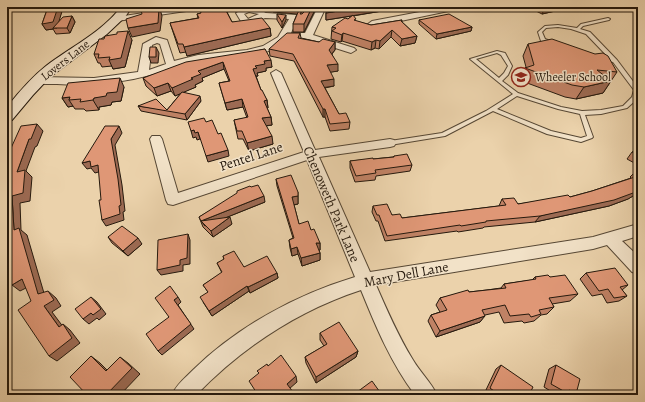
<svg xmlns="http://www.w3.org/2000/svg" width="645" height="402" font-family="Alegreya,serif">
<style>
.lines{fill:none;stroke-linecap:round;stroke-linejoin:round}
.service-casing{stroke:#564734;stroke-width:2}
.minor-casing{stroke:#564734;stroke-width:2}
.secondary-casing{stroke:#25190d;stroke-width:2}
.service{fill:#f2e2c8;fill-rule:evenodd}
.minor{fill:#f2e2c8;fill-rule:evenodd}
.secondary{fill:#f2e2c8;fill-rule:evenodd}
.wall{fill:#c08265;stroke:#25190d}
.shaded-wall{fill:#9c6a53;stroke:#25190d}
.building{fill:#df9776;stroke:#25190d}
.labels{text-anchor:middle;stroke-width:3;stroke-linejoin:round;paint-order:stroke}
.far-street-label{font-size:12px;fill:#25190d;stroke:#f2e2c8}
.far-poi-label{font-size:12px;fill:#25190d;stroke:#f2e2c8;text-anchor:start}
.street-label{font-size:14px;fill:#25190d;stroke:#f2e2c8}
</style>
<rect width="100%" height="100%" fill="#ebd2ab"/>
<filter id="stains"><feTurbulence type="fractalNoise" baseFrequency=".005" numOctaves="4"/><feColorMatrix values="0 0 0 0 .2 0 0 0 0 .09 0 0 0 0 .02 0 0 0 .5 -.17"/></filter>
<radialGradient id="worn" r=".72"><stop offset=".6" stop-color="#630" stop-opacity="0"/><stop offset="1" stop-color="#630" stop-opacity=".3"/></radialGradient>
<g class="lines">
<defs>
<path id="service" d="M 608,18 L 610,19 L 609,20 L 583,26 L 580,29 L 590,32 L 617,60 L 638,88 L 638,101 L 636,100 L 627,108 L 601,114 L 585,115 L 593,137 L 592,138 L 581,142 L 547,134 L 493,111 L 445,136 L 390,145 L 387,143 L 390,141 L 442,133 L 486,111 L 513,94 L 470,59 L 497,51 L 505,53 L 512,66 L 508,75 L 502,81 L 518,93 L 561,107 L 582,111 L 601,110 L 623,106 L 632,97 L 634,90 L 613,62 L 600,60 L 600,58 L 610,59 L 586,34 L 571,29 L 558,27 L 546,28 L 542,32 L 545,39 L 556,43 L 556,45 L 554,45 L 541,41 L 538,32 L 545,26 L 558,25 L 577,28 L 581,24 ZM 497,53 L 501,55 L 508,66 L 504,73 L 499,78 L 476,59 ZM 517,96 L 558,109 L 580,114 L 587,136 L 581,138 L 551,131 L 497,109 Z"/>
<g id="minor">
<polygon points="184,7 204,7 200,9 117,21 113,19 117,17"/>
<polygon points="446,7 462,7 458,9 372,27 368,24 372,21"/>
<path d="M 246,8 L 256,8 L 266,13 L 297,15 L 298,17 L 291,33 L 305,33 L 317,9 L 323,9 L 324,11 L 313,35 L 354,48 L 356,50 L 351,53 L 307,39 L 287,38 C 267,62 225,56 198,61 C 182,64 169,71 154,74 C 122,83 90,86 57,84 C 50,84 38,85 34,80 L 39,77 L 94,78 L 138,72 L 143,44 L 156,37 L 167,40 L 174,61 L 198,55 L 247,50 L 263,46 L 278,37 L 289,19 L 265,18 L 251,23 L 242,23 L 236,13 ZM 249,12 L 259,14 L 248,19 L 244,14 ZM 157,43 L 160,44 L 166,64 L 149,70 L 152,45 Z"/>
<path d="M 276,70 L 281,73 L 315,150 L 390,139 L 394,140 L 396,143 L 394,146 L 390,147 L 319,157 L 370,272 L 593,237 L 638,224 L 638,236 L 622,241 L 638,256 L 638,274 L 632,272 L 607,245 L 593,249 L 376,285 C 387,310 398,336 413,360 C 420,372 431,382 437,395 L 415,395 C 391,363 376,327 361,290 C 297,311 243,347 196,395 L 172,395 C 176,385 185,378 193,370 C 238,326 296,295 355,277 L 307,160 L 173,205 L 168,204 L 166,200 L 150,139 L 152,136 L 160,136 L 162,139 L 178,193 L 304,152 L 271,73 Z"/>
</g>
<path id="secondary" d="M 121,7 L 132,7 L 125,17 L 107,34 L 50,77 L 33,95 L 12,120 L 7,122 L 7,107 C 19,92 31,78 46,66 C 71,47 102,32 121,7 Z"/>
</defs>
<use href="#service" class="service-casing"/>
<use href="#minor" class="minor-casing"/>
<use href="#secondary" class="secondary-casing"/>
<use href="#service" class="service"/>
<use href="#minor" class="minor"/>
<use href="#secondary" class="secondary"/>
</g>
<g class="wall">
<polygon points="48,7 62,7 63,8 58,22 72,16 75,22 70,33 56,34 53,29 46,30 42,24"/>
<polygon points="203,7 246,7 227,12 232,22 270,28 271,36 187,56 186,52 180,53 170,23 198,18 197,14 201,13 204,9"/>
<polygon points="269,7 307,7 307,9 309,7 314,7 314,12 304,32 293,32 293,24 297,14 273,12 273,10 270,10"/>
<polygon points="328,7 386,7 382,11 353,16 355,21 371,25 402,20 402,22 417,36 415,43 400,46 391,37 379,49 375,48 371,50 342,41 341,42 331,39 332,27 348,19 352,16 326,20 326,13"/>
<polygon points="528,7 573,7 542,14"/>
<polygon points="277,14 286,20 282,28 277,20"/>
<polygon points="419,20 472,27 471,31 436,39 419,24"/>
<polygon points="300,33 301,38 319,42 335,42 335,50 332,54 338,71 330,72 334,86 325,88 339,114 350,122 349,129 330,131 325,117 323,117 294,61 270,56 269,49"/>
<polygon points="132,40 125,67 113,69 112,66 102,67 100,63 98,63 94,54"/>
<polygon points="528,44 617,72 603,93 576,99 565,97 519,80 525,68 526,67 523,56"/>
<polygon points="265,49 272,67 266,68 266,71 257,73 258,76 256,76 261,90 267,100 268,108 267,108 271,117 272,125 266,126 273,144 249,151 243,139 238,139 234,120 247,118 243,107 227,110 219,83 229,81 224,69 202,78 203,81 195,85 196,87 183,92 201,101 187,120 141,111 138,106 167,110 181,93 175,96 171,91 157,96 146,86 143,78"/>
<polygon points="124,87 121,101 112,102 111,105 99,107 99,110 86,111 84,109 75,109 73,106 68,107 62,98"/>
<polygon points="638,148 638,165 627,159 632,152"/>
<polygon points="394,156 412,165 410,171 376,176 375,180 355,182 350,168 350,161 373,159 393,157"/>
<polygon points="638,170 638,193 628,199 609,206 535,222 484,227 483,228 458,232 457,231 385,241 378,221 376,221 372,212 373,206 392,215 402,218 499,206 502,199 518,204 570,197 592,191 631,178 630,177 636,171"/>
<polygon points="276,179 298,192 298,204 294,205 299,224 311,230 320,243 320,250 319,250 320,253 320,260 302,266 298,254 292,256 290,248 289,240 293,238 277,186"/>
<polygon points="251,187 265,202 225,218 232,224 213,237 203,227 199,217"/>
<polygon points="108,237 142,244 128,256 112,243"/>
<polygon points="223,256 244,267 277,273 278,278 250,293 249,291 212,316 203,302 208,292 203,285 222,273 217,263 224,260"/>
<polygon points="586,273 628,285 622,290 627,296 619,301 607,303 602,294 592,296 580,279"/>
<polygon points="535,277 550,277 578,294 570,301 552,304 554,307 547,314 541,315 534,321 524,323 522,321 504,323 499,312 485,315 480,322 436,337 428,321 431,315 440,312 436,305 440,298 469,292 487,290 501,288 504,284 532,280"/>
<polygon points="638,324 638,332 633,327"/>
<polygon points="320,333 358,351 356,357 316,383 306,363 305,357 324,346 320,340"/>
<polygon points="501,365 529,395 490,395 485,392 496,369"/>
<polygon points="556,365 576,394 575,395 557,395 544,387 549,369"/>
<polygon points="608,392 614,395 601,395"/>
</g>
<g class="shaded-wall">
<polygon points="58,7 62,7 63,8 57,28 53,28 53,29 46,30 42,24"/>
<polygon points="141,7 163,7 162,9 160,9 162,16 160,31 132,37 128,28 158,23 143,12"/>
<polygon points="223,7 246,7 224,12"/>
<polygon points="304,7 307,7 307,9 300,22 300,14"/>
<polygon points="312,7 314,7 314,12 304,32 304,24"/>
<polygon points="363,7 386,7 382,11 326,20 326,13"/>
<polygon points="557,7 573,7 542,14 544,10"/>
<polygon points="286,15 286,20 282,28 282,22"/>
<polygon points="72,16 75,22 70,33 67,28"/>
<polygon points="472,27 471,31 436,39 437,34"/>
<polygon points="270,28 271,36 187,56 184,47"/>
<polygon points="392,30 391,37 379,49 380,41"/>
<polygon points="128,31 132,40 125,67 113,69 109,60"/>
<polygon points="343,33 342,41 341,42 342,35"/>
<polygon points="417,36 415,43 400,46 402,39"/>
<polygon points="376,40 375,48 371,50 372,42"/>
<polygon points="335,42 335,50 329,57 329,50"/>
<polygon points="156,47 159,53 158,63 151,63 149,57"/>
<polygon points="271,60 272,67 266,68 266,71 257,73 258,76 254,76 253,69 255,66 264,61"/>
<polygon points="223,62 224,69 202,78 203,81 195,85 196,87 175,96 172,88 191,78 198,71"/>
<polygon points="338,64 338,71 326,73 327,65"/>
<polygon points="120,78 124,87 121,101 112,102 111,105 99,107 99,110 93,100 94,98 107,93"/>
<polygon points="334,79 334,86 321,88 321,81"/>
<polygon points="611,81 603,93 576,99 584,87"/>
<polygon points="168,83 171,91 157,96 154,88"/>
<polygon points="200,96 201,101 187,120 185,114"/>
<polygon points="70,97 69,100 73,106 68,107 62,98"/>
<polygon points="242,99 243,107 227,110 225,103"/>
<polygon points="267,100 268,108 265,109 264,101"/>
<rect x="323" y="109" width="2" height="8"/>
<polygon points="271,117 272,125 263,126 262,118"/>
<polygon points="37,124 43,131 37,146 35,147 26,171 32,177 30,201 20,203 21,230 27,235 46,300 38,294 14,230 12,196 17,172 29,139"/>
<polygon points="119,126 122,133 115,145 122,185 125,211 123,212 124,220 106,226 102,220 111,139"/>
<polygon points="194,130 198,132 200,139 197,140 196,137 193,138 191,131"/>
<polygon points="272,136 273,144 249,151 247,143"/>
<polygon points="228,150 229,156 208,162 206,156"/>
<polygon points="90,161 98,165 102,171 95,173 91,168 87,169 82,163"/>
<polygon points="638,190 638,193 628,199 609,206 535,222 540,216"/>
<polygon points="264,196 265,202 205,226 201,221"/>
<polygon points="298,196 298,204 292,205 292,197"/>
<polygon points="230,217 232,224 213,237 211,231"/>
<polygon points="188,234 190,240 190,264 183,265 183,271 161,275 157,270 180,260"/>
<polygon points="138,238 142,244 128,256 123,251"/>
<polygon points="316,243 320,243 320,250 316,251"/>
<polygon points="297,247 298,254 292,256 291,249"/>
<polygon points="320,253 320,260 302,266 301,258"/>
<polygon points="277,273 278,278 250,293 248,287"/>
<polygon points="22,279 30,286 20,291 12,285"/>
<polygon points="247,286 249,291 212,316 209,311"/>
<polygon points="48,291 56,298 61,306 52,312 67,332 59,327 44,306"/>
<polygon points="91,297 97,302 106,314 99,320 97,318 89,324 83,319"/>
<polygon points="178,297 181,302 178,305 194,329 162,355 158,351 174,300"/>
<polygon points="485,316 480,322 436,337 440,331"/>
<polygon points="63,324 70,330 80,343 57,361 49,356"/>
<polygon points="358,351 356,357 316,383 316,377"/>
<polygon points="91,356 100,363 114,377 106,371"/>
<polygon points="120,357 128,363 140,374 120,395 106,395"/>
<polygon points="296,376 297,382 289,389 287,384"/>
</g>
<g class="building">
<polygon points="48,7 58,7 53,22 42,24"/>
<polygon points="203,7 224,7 232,22 262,18 270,28 184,47 183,44 178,44 170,23 199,18 197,14 201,13 200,9 204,9"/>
<polygon points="298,7 304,7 300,14 302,14 309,7 312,7 304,24 293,24 299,10"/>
<polygon points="328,7 363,7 326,13"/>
<polygon points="538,7 557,7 544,10"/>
<polygon points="159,8 158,23 128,28 126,19 142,14 141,10"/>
<polygon points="277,14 286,15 282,22"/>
<polygon points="449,14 472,27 437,34 419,20"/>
<polygon points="353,15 356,19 354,20 371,25 402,20 401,21 417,36 402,39 392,30 380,41 376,40 372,42 343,33 342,35 332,31 336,28 332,27 345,18 348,19"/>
<polygon points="72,16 67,28 53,28 63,17"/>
<polygon points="128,31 121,58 109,60 110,57 98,58 99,54 94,54 99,39 104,39 105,36 117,34 117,32"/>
<polygon points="287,33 300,33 298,38 319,42 323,39 335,42 329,50 338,64 327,65 334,79 321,81 339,114 346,113 350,122 330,124 325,109 323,109 293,54 269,49"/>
<polygon points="552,39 595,54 603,53 608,56 617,72 597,70 611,81 584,87 572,85 525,68 534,65 528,44"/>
<polygon points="150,47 156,47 156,57 149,57"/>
<polygon points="265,49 271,60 264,61 265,64 255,66 257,68 253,69 261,90 262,90 267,100 264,101 271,117 262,118 272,136 247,143 242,131 237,131 234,120 248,117 242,99 225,103 219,83 230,81 223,62 198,71 201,74 191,78 193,79 172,88 168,83 154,88 143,78 186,62"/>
<polygon points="120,78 117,92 107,93 106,96 94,98 93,100 80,102 81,99 69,100 70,97 62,98 68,83"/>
<polygon points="182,92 200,96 185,114 138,106 156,99 167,110"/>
<polygon points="204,118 206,122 212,120 218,134 221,133 228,150 206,156 198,132 195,133 194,130 191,131 188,122"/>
<polygon points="37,124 31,139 29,139 17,172 25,170 23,193 12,196 14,230 19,228 38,294 48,291 54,300 44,306 59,327 63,324 72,338 49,356 18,310 31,301 22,279 12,285 7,275 7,157 21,126"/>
<polygon points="105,126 119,126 111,139 118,179 121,205 119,206 120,214 102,220 99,200 101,200 98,165 91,167 90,161 82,163"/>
<polygon points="638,148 638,156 632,152"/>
<polygon points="407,154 412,165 375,170 376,173 356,176 350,161 373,158 373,159 394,157 394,156"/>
<polygon points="291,175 298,192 298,196 292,197 299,224 308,221 311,230 314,229 320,243 316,243 320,253 301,258 297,247 291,249 289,240 294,238 276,179"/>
<polygon points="638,176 638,190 633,193 614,200 540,216 486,221 486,222 461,226 460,225 387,236 379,215 377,215 373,206 387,204 392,215 400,214 402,218 506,205 502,199 514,198 518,204 568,195 570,197 592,191"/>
<polygon points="258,185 264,196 201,221 199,217 237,193 237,191 250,186 251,187"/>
<polygon points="230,217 211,231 201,221"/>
<polygon points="122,226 138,238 123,251 108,237"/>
<polygon points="188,234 187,258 180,260 180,265 157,270 158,240"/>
<polygon points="234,251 244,267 267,256 277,273 248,287 247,286 209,311 200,297 208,292 203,285 222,272 217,263 224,259 223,256"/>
<polygon points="615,268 628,285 620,287 627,296 614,298 608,289 599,291 586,273"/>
<polygon points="548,275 550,277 565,275 578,294 549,298 554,307 539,310 541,314 531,317 529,314 510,316 505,305 482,310 485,316 440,331 431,315 447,310 440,298 468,290 469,292 487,290 506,288 504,284 536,279 535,277"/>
<polygon points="170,286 178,297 174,300 191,324 158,351 146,334 169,317 155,298"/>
<polygon points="91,297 101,309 93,315 91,313 83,319 75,309"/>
<polygon points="339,322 358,351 316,377 305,357 327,344 320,333"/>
<polygon points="281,355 296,376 287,384 293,392 290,395 258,395 249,381 259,373 257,371 267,364 268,366"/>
<polygon points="91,356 106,371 120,357 132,368 106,395 87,395 70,377"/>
<polygon points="501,365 533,387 529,395 499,395 490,388"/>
<polygon points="556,365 580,379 576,394 569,390 567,393 551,384"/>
<polygon points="372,381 382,395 353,395"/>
<polygon points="608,392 614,395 608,395"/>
</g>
<defs>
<symbol id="school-ring" viewBox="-11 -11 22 22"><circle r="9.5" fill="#f2e2c8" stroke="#8f2418" stroke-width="1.5"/><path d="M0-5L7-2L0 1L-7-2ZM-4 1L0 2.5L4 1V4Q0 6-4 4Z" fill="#8f2418"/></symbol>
</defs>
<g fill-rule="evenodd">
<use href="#school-ring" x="510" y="66" width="22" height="22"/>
</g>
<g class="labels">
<g class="far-street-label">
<text transform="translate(65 60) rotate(-38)" y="4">Lovers Lane</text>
</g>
<g class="far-poi-label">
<text x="535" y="81">Wheeler School</text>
</g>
<g class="street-label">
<text transform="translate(251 156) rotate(-18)" y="5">Pentel Lane</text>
<text transform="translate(332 204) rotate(67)" y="5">Chenoweth Park Lane</text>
<text transform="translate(406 274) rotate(-11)" y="5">Mary Dell Lane</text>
</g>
</g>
<rect width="645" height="402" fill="none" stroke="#ebd2ab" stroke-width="24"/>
<rect x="8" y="8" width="629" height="386" fill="none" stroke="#25190d" stroke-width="2"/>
<rect x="12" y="12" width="621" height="378" fill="none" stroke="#25190d"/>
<rect width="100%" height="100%" filter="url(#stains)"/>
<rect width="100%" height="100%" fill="url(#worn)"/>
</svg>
